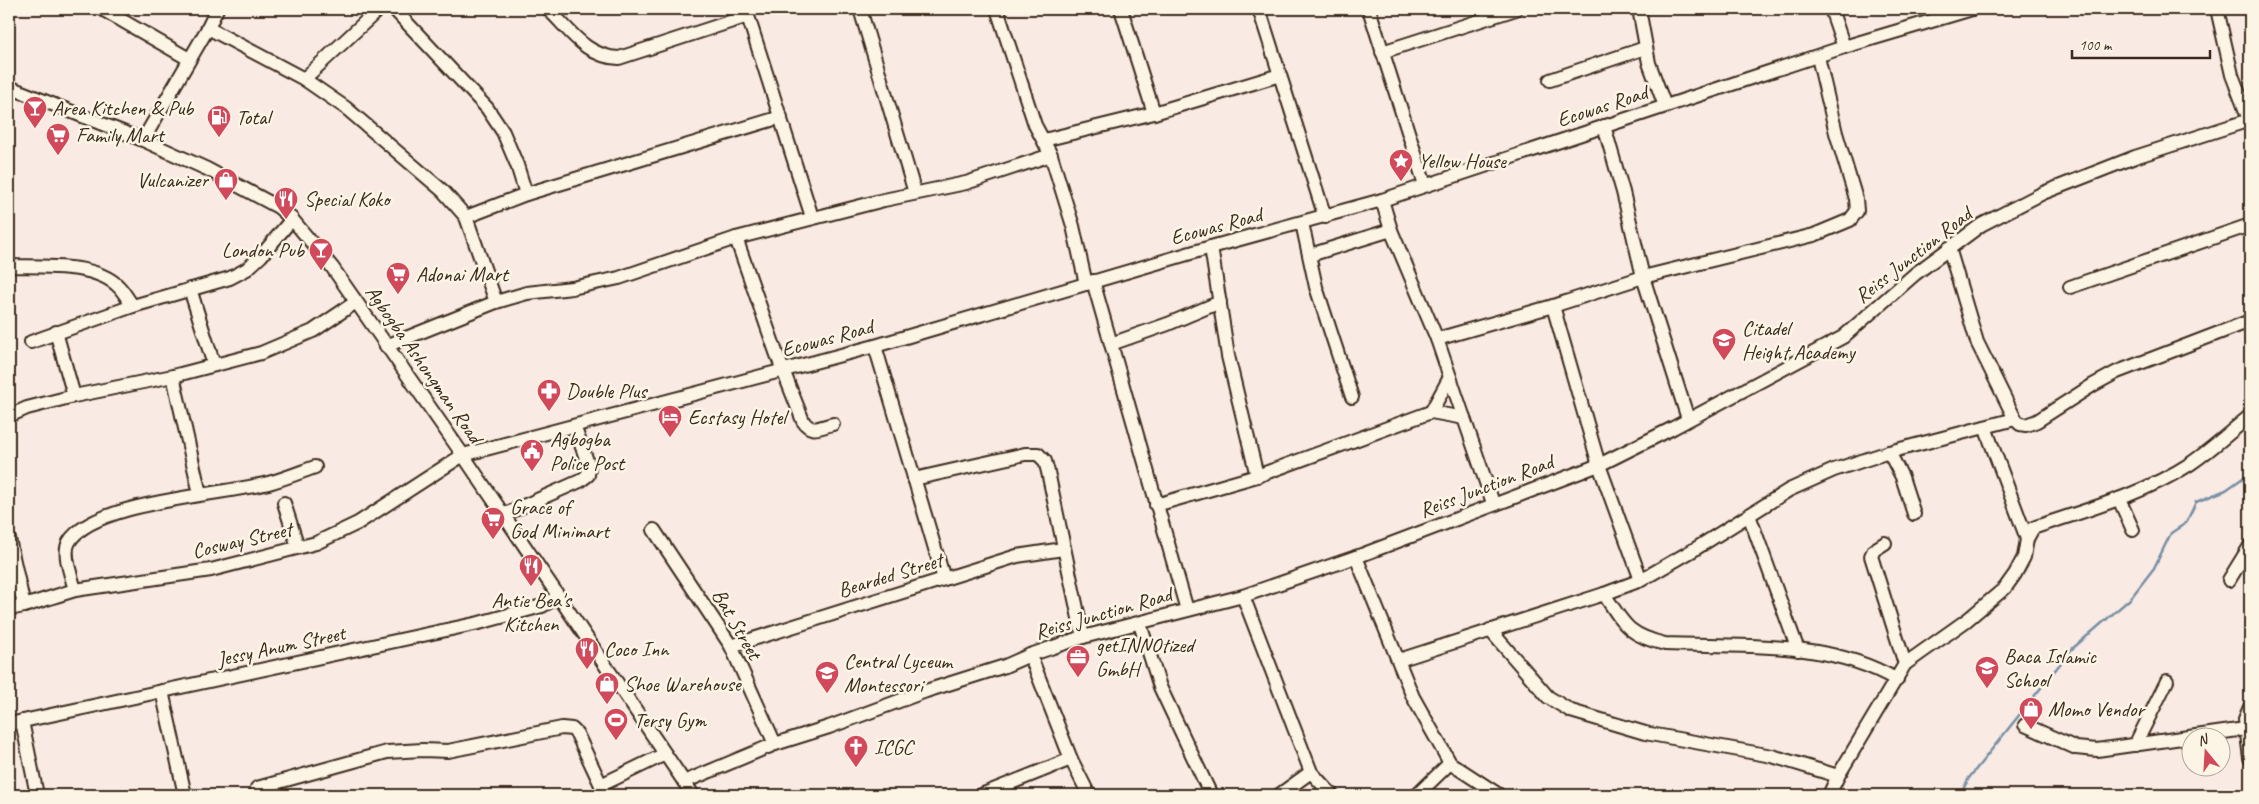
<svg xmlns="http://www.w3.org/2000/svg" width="2259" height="804" font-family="Caveat,sans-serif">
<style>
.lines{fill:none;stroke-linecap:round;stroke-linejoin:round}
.stream{stroke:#7690a4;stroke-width:2.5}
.minor-casing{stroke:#3b2a1e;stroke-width:16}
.minor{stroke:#fcf5e5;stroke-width:12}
.labels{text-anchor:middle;stroke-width:5;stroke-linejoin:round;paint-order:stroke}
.street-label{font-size:21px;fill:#3b2a1e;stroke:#fcf5e5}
.poi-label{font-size:21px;fill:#3b2a1e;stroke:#fcf5e5;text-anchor:start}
</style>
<rect width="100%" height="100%" fill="#faeae4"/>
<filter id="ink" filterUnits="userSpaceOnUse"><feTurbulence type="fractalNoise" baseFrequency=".02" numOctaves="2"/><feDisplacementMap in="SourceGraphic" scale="10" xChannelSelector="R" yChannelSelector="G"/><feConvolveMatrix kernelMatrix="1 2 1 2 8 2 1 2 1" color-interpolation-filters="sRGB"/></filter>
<g filter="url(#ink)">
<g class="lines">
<polyline class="stream" points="1960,795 1969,778 2072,649 2130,599 2154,568 2171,533 2186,523 2196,502 2226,490 2250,473"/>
<defs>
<g id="minor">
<polyline points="102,9 189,59"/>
<polyline points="394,9 487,108 503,132 517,165 526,194"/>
<path d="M 548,9 C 570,30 586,57 619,58 L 748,16"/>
<polyline points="860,9 915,193"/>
<polyline points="997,9 1035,125 1051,155 1073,226 1086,284"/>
<polyline points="1121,9 1154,113"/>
<polyline points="1259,9 1325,217"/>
<polyline points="1369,9 1425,185"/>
<polyline points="1639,9 1649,63 1665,106"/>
<polyline points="1831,9 1844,47"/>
<polyline points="2217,9 2232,75 2250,122"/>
<polyline points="746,10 812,217"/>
<polyline points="208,28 304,79 346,108 443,191 466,217"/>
<polyline points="1382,52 1516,9"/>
<polyline points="304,79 379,9"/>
<polyline points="1550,80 1645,48"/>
<polyline points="9,87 143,140 207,169 278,207 292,219 332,267 463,455 693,795"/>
<polyline points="1604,126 1623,192 1643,277 1688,419"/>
<polyline points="143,140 208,28 217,9"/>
<polyline points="1044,140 1154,113 1280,75"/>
<polyline points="1382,200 1391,230 1437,339 1493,503"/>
<polyline points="1302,223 1316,287 1352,397"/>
<path d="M 736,238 L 777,355 L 803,421 C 812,434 819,427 833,424"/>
<polyline points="1211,247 1228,356 1257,476"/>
<polyline points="1949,248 1977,342 2015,419 2020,424 2026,425 2037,421 2093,385 2117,372 2250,321"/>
<polyline points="1310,255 1391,230"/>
<path d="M 9,266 C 40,267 95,262 119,287 C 124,292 128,300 133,306"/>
<polyline points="1093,281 1187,610"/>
<polyline points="2070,287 2250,225"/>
<polyline points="190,289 214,365"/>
<polyline points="496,302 466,217 526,194 781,117"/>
<polyline points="1553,306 1599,465 1641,580"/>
<polyline points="56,332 74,396"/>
<polyline points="1437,339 1553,306 1643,277 1814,235 1850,220 1857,211 1856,199 1836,133 1818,57"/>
<polyline points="31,342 133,306 230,278 247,269 261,256 292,219"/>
<polyline points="1111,344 1168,324 1220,302"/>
<polyline points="386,346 496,302 527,293 572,288 619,278 736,238 884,200 966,183 1051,155"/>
<polyline points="875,346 944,579"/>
<polyline points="173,376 200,494"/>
<polyline points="1431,412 1450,377"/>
<polyline points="9,416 27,408 74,396 173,376 261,353 313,331 356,302"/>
<polyline points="1985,427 2027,539"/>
<polyline points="1889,452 1902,477 1914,514"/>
<polyline points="914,479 1025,454 1038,454 1045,461 1048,472 1083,637"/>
<polyline points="2119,499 2133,530"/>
<polyline points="284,503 298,547"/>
<polyline points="1156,505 1257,476 1431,412 1464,418"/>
<polyline points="503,515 580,481 588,475 589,466 574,426"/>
<polyline points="1749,515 1798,650"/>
<polyline points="654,530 731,646 775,744"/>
<polyline points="9,539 24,606"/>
<polyline points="1885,543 1874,550 1871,556 1905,664"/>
<polyline points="1356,557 1413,697 1450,763 1499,795"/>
<polyline points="2229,580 2250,546"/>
<path d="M 75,590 C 72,577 62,554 69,542 C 93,501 227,495 272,482 C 286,478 301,472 315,467"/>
<path d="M 1604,594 C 1624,624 1627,635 1665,644 C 1742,647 1828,639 1897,680"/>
<polyline points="1243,596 1311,772 1332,795"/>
<polyline points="9,609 24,606 75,590 211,570 316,543 358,523 463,455 875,346 1211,247 1382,200 1844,47 1972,9"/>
<polyline points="1140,624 1160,687 1211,795"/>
<polyline points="1490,630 1548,697 1571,711 1645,733 1772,756 1838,776"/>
<polyline points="731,646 1017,556 1063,549"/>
<polyline points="1030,655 1071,759 1089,795"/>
<polyline points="1399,660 1604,594 1641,580 1695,549 1789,490 1834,470 1889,452 2015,419"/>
<polyline points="162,691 185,795"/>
<polyline points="2250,707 2245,719 2250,758"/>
<polyline points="22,721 37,795"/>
<polyline points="9,724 479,623 542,606 558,597"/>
<polyline points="2025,725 2076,748 2097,750 2245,729"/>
<polyline points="2135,745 2167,681"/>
<polyline points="684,782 775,744 829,727 926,691 1005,666 1030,655 1083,637 1243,596 1356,557 1599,465 1673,428 1843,337 1915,274 1981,225 2043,193 2135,157 2250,120"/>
<polyline points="601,785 665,754"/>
<polyline points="257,788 387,752 423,750 448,751 562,728 572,729 577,734 601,785 602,795"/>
<polyline points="981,795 1071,759"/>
<polyline points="1279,795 1311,772"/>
<polyline points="1417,795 1450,763"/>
<path d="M 1829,795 L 1838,776 L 1905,664 L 1967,620 L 2005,588 L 2015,574 L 2024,557 L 2027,539 L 2033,528 C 2086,510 2142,495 2190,464 C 2211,450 2230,432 2250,416"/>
</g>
</defs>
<use href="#minor" class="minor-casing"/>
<use href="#minor" class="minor"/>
</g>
</g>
<defs>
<symbol id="bar-pin" viewBox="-11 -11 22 30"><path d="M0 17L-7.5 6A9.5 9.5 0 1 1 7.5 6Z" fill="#d1495b" stroke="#fcf5e5"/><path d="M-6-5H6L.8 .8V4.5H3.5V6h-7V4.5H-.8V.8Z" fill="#fff"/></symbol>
<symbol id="fuel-pin" viewBox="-11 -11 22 30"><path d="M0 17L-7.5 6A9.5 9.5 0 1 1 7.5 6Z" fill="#d1495b" stroke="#fcf5e5"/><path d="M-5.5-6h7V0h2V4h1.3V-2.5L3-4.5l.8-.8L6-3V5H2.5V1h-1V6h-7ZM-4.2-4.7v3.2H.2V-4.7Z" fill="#fff"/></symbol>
<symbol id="supermarket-pin" viewBox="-11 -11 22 30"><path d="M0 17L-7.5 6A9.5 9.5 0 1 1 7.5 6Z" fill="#d1495b" stroke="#fcf5e5"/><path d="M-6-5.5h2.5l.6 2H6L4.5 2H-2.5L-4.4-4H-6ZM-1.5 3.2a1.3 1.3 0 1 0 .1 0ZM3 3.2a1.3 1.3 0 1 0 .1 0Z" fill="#fff"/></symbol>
<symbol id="sight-pin" viewBox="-11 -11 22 30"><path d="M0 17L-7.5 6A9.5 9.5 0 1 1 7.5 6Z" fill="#d1495b" stroke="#fcf5e5"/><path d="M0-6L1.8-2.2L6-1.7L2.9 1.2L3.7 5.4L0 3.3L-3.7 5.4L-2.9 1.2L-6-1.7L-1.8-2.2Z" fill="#fff"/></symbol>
<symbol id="shop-pin" viewBox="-11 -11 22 30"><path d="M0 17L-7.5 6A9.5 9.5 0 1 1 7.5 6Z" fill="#d1495b" stroke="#fcf5e5"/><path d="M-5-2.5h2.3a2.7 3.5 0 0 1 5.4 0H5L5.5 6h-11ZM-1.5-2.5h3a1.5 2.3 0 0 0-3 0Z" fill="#fff"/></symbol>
<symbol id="restaurant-pin" viewBox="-11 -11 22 30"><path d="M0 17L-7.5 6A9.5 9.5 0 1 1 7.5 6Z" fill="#d1495b" stroke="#fcf5e5"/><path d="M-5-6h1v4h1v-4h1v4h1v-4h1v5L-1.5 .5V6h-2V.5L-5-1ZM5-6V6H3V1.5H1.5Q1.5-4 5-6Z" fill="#fff"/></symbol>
<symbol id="school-pin" viewBox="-11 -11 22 30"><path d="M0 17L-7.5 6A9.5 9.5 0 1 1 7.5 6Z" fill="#d1495b" stroke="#fcf5e5"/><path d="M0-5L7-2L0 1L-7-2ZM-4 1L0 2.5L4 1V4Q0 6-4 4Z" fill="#fff"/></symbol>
<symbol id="pharmacy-pin" viewBox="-11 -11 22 30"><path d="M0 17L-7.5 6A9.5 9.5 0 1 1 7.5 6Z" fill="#d1495b" stroke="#fcf5e5"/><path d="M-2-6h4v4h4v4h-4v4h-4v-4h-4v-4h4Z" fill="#fff"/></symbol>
<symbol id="hotel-pin" viewBox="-11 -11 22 30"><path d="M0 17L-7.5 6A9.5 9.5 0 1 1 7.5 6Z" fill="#d1495b" stroke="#fcf5e5"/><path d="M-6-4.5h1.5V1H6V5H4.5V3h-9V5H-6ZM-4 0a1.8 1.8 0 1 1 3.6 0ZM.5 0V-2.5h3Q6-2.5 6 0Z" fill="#fff"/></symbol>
<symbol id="civic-pin" viewBox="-11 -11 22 30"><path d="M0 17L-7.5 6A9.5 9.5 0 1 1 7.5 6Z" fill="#d1495b" stroke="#fcf5e5"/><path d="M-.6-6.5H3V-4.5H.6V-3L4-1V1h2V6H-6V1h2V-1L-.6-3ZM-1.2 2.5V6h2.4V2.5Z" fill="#fff"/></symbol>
<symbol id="office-pin" viewBox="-11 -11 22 30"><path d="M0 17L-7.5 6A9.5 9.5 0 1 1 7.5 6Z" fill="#d1495b" stroke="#fcf5e5"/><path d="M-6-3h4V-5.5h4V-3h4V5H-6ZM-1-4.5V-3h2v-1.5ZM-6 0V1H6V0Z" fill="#fff"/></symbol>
<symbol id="stadium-pin" viewBox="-11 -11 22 30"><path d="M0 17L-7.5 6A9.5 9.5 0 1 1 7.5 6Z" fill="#d1495b" stroke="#fcf5e5"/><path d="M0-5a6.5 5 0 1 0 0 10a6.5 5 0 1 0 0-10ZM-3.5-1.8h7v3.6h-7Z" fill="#fff"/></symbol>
<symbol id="church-pin" viewBox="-11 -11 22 30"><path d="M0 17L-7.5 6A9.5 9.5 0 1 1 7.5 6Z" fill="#d1495b" stroke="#fcf5e5"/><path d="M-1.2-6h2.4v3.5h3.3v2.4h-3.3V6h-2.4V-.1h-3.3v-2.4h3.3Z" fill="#fff"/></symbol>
</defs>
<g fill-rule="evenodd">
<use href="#bar-pin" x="21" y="94" width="28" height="38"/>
<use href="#fuel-pin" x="205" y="103" width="28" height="38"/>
<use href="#supermarket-pin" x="44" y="121" width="28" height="38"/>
<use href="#sight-pin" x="1387" y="147" width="28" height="38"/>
<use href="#shop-pin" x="212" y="166" width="28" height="38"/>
<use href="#restaurant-pin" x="272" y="185" width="28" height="38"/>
<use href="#bar-pin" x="307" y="236" width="28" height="38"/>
<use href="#supermarket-pin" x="384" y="260" width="28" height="38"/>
<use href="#school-pin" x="1710" y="326" width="28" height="38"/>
<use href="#pharmacy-pin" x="535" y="377" width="28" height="38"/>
<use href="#hotel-pin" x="656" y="403" width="28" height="38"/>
<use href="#civic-pin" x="518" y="437" width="28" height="38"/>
<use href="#supermarket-pin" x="479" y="505" width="28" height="38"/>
<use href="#restaurant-pin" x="517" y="552" width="28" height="38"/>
<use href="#restaurant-pin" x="573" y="635" width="28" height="38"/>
<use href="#office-pin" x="1064" y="643" width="28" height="38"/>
<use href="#school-pin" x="1973" y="654" width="28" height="38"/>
<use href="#school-pin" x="813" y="659" width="28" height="38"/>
<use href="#shop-pin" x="593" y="670" width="28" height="38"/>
<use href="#shop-pin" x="2017" y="695" width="28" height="38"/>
<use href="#stadium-pin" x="602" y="706" width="28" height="38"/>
<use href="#church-pin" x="842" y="733" width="28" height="38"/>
</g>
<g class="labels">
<g class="street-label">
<text transform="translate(1602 106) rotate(-18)" y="7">Ecowas Road</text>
<text transform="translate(1216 226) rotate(-15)" y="7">Ecowas Road</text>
<text transform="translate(1913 255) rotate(-38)" y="7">Reiss Junction Road</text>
<text transform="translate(827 338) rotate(-15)" y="7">Ecowas Road</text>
<text transform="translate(424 364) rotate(55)" y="7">Agbogba Ashongman Road</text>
<text transform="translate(1486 486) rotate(-21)" y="7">Reiss Junction Road</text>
<text transform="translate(242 540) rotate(-13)" y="7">Cosway Street</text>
<text transform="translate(890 575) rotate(-17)" y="7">Bearded Street</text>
<text transform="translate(1103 613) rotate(-16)" y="7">Reiss Junction Road</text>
<text transform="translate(737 624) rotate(60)" y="7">Bat Street</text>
<text transform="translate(281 646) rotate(-12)" y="7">Jessy Anum Street</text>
</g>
<g class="poi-label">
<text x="52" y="115">Area Kitchen &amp; Pub</text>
<text x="236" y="124">Total</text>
<text x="76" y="142">Family Mart</text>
<text x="1418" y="168">Yellow House</text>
<text x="208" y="187" text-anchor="end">Vulcanizer</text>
<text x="304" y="206">Special Koko</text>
<text x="304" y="257" text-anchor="end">London Pub</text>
<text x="416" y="281">Adonai Mart</text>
<text x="1742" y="335">Citadel<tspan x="1742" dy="24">Height Academy</tspan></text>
<text x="566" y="398">Double Plus</text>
<text x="688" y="424">Ecstasy Hotel</text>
<text x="550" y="446">Agbogba<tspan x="550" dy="24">Police Post</tspan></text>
<text x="510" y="514">Grace of<tspan x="510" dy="24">God Minimart</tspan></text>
<text x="531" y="607" text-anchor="middle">Antie Bea's<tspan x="531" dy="24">Kitchen</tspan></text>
<text x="1096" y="652">getINNOtized<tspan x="1096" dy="24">GmbH</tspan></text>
<text x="604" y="656">Coco Inn</text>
<text x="2004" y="663">Baca Islamic<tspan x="2004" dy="24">School</tspan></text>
<text x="844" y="668">Central Lyceum<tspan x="844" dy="24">Montessori</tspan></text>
<text x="624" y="691">Shoe Warehouse</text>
<text x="2048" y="716">Momo Vendor</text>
<text x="634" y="727">Tersy Gym</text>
<text x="874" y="754">ICGC</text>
</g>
</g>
<rect width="2259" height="804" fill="none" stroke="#fcf5e5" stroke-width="30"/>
<rect x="15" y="15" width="2229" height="774" fill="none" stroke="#3b2a1e" stroke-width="2" filter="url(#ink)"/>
<g transform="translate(2206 752) rotate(342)"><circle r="24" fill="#fcf5e5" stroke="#afa495"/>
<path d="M0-4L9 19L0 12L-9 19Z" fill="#d1495b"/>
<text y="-8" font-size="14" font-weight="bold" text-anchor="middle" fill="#3b2a1e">N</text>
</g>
<path d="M2072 50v8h138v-8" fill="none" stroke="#3b2a1e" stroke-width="2.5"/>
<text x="2079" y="50" font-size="15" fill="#3b2a1e" stroke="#fcf5e5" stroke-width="4" paint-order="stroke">100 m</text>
</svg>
